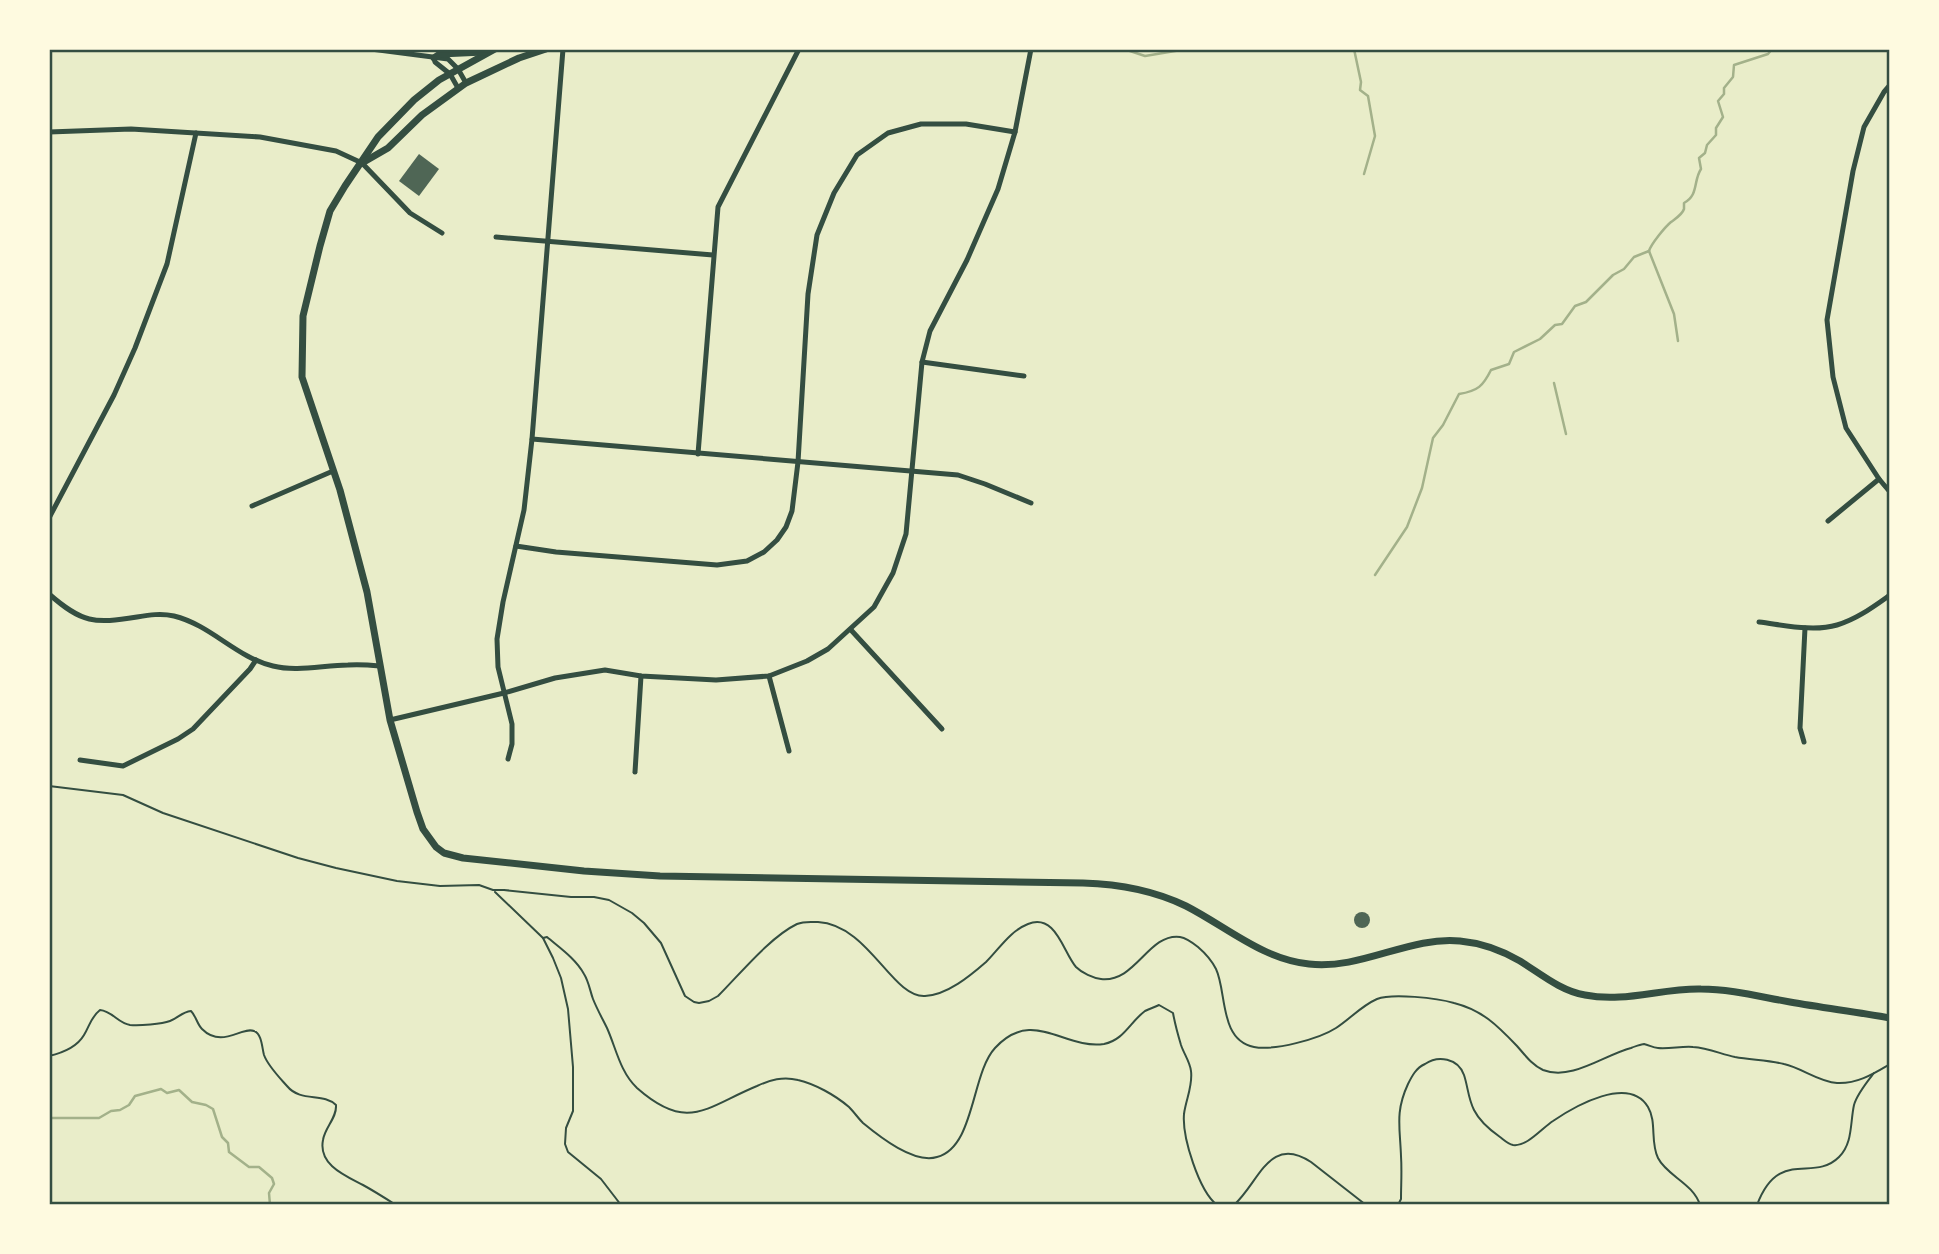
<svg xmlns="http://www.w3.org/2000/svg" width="1939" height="1254" font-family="'Source Serif 4',serif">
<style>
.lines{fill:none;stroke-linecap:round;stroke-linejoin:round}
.stream{stroke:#a3b18a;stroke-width:2.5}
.building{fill:#4f6655}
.path{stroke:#344e41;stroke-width:2}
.minor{stroke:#344e41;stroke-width:5}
.secondary{stroke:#344e41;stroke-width:7}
.neatline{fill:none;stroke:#344e41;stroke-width:2.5}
</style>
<rect width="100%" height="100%" fill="#e9edc9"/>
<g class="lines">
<g class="stream">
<polyline points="1124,49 1145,56 1187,49"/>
<polyline points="1354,49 1361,82 1360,90 1368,96 1375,136 1364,174"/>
<polyline points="1799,49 1800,50"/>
<path d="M 1649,251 C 1651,244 1665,227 1671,222 C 1675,219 1682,215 1684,209 C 1684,207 1684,205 1684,203 C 1699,195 1693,181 1701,169 L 1699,158 L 1705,153 L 1707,145 L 1716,135 L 1716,128 L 1723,117 L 1718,101 L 1724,94 L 1724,88 L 1733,77 L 1734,65 L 1768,54 L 1772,49"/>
<polyline points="1649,251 1674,314 1678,341"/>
<polyline points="1554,383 1566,434"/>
<path d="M 1375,575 L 1407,527 L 1422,488 L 1433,438 L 1443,425 L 1459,394 C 1478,391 1483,386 1491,370 L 1509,364 L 1514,352 L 1540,339 L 1555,325 L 1562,324 L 1575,306 L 1586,302 L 1613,275 L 1624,269 L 1634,257 L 1649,251"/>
<polyline points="49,1118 99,1118 111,1111 120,1110 129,1105 135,1096 161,1089 167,1093 179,1090 192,1102 206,1105 213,1109 222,1137 228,1143 229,1152 249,1167 259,1167 272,1178 274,1184 269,1193 270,1205"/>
</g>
</g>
<g class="building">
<polygon points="419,154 439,169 419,196 399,181"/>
<circle cx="1362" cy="920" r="8"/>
</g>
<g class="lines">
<g class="path">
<path d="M 49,786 L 123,795 L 163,813 L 298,858 L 336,868 L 397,881 L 440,886 L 479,885 L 493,890 L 504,890 L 571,897 L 594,897 L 609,900 L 632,913 L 644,923 L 661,943 L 685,996 L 694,1002 L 699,1003 L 709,1001 L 718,996 C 740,974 770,937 797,924 C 804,921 810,922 818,922 C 869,925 892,998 925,996 C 947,995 970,976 986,962 C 999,949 1010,931 1028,924 C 1056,913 1063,952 1076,967 C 1082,973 1093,978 1101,979 C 1136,983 1148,933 1180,937 C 1186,938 1193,943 1198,947 C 1205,953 1212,961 1216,969 C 1227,992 1219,1040 1254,1047 C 1274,1051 1319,1039 1336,1028 C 1350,1019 1361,1006 1377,999 C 1392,993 1437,998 1454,1003 C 1482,1010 1497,1025 1517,1046 C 1525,1055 1532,1065 1543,1070 C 1572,1081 1604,1055 1631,1048 C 1633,1047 1642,1044 1644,1044 C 1649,1045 1653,1048 1658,1048 C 1670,1049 1682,1046 1693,1047 C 1708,1048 1721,1054 1735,1057 C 1751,1060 1768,1060 1784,1064 C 1802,1068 1819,1082 1837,1083 C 1857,1084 1873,1074 1890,1064"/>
<polyline points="495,892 543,938 553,958 561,978 568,1009 573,1067 573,1111 566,1128 565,1144 568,1152 601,1179 621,1205"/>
<path d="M 543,938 L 547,937 C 560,948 576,959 584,974 C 589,982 590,991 593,999 C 597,1009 602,1018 607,1028 C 616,1048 620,1072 637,1088 C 688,1133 706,1107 757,1086 C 770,1080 783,1076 798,1080 C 815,1084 835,1095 849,1107 C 854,1112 858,1118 863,1123 C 880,1137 914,1164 937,1157 C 975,1147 971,1074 995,1048 C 1033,1007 1064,1050 1104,1044 C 1124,1040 1130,1022 1145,1011 C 1149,1009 1155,1007 1159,1005 L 1173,1013 C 1175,1024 1178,1035 1181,1045 C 1184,1054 1190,1062 1191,1071 C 1193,1086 1186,1099 1184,1114 C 1182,1137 1199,1191 1217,1205"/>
<path d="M 49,1056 C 62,1053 77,1047 84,1035 C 90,1025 91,1017 100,1010 C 112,1011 118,1023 130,1025 C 139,1026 162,1024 170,1021 C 178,1018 182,1012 191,1011 C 196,1016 197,1024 202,1029 C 222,1049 242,1026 254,1031 C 262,1034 262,1048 264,1055 C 268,1066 279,1077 287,1086 C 301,1103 323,1092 336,1105 C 337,1118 325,1127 323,1140 C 318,1165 346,1176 363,1185 C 374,1191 385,1198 396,1205"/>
<path d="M 1234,1205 C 1259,1183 1269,1134 1311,1162 L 1366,1205"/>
<path d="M 1398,1205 L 1401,1199 C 1401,1185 1402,1171 1401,1156 C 1400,1127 1395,1112 1408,1084 C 1412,1076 1416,1068 1425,1064 C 1438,1055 1458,1058 1464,1075 C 1468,1087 1468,1098 1474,1110 C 1479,1120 1490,1130 1500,1137 C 1504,1140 1508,1144 1513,1145 C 1527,1147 1542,1128 1553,1121 C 1575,1106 1629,1075 1648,1107 C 1657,1122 1650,1142 1658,1158 C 1667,1176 1693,1183 1700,1205"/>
<path d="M 1757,1205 C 1779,1147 1813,1183 1839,1157 C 1853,1143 1850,1123 1854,1105 C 1857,1094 1867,1082 1874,1073"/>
</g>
<g class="minor">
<polyline points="371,49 448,59 458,69 466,83"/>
<polyline points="434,58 435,62 450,74 458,88"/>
<polyline points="1890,85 1884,92 1864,127 1853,171 1827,320 1833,377 1846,428 1879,479 1890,492"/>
<polyline points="49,132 131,129 260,137 336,151 362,163 410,213 442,233"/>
<polyline points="496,237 713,255"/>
<polyline points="922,362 1024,376"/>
<polyline points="532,439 958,475 985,484 1031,503"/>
<polyline points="698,454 718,207 799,49"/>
<polyline points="252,506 333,471"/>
<polyline points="49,518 114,395 135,348 167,264 196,133"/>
<polyline points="1828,521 1879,479"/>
<polyline points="516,546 556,552 717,565 747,561 764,552 777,540 786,527 792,511 798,462 808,294 817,235 834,193 857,155 888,133 921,124 966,124 1015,132"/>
<path d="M 49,594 C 82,623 94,624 137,617 C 149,615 161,613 174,616 C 211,625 237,658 273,666 C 297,672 324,665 348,665 C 359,664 370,665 380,666"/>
<path d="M 1759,622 C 1784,625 1813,632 1837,625 C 1857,619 1873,607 1890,595"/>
<polyline points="851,630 942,729"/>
<polyline points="769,676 789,751"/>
<polyline points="390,720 504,693 555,678 605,670 641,676 716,680 769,676 807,661 828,649 874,607 893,573 906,534 922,362 930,331 967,260 998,189 1015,132 1031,49"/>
<polyline points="1804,742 1800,728 1805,628"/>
<polyline points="508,759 512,744 512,724 498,667 497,639 503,602 524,510 532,439 563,49"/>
<polyline points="80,760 123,766 178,739 193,729 250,669 256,660"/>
<polyline points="635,772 641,676"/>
</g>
<g class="secondary">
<path d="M 495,49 L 439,80 L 414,100 L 378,137 L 345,186 L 330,211 L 320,246 L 303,316 L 302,377 L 340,490 L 367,592 L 390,720 L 417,812 L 423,829 L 436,847 L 444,853 L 463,858 L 584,871 L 660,876 L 1083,883 C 1119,884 1153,890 1186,906 C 1227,927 1262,959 1309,964 C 1362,970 1409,936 1460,941 C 1482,943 1501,950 1520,961 C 1541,974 1561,991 1585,995 C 1624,1003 1662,988 1701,989 C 1731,989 1761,997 1790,1002 C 1824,1008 1857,1012 1890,1018"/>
<polyline points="434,58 440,54 484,52"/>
<polyline points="362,163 388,148 422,115 466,83 519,58 546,49"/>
</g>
</g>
<rect width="1939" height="1254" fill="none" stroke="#fefae0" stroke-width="102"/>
<rect x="51" y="51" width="1837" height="1152" class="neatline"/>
</svg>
